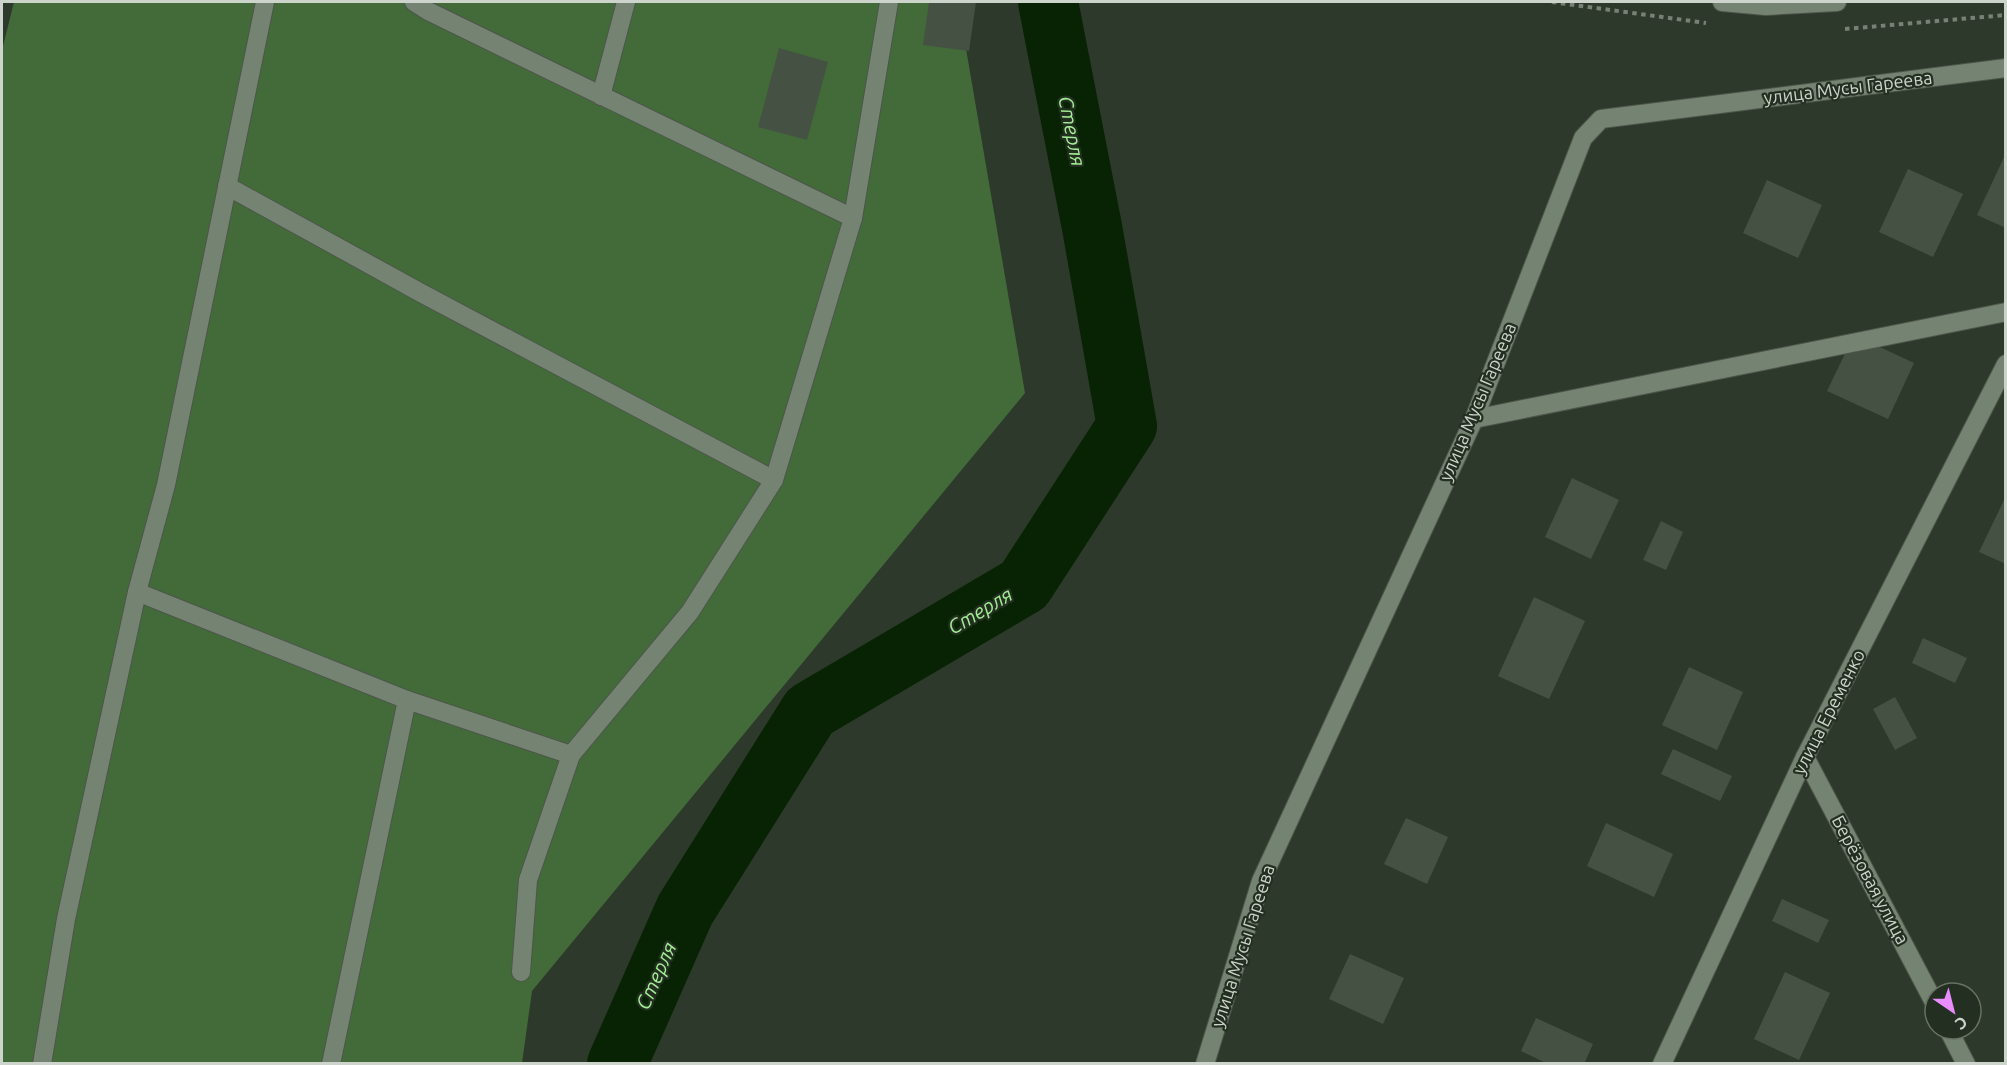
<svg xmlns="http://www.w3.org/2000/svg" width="2007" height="1065" font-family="Ubuntu,sans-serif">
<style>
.green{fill:#436b3a}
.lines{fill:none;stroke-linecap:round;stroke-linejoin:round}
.river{stroke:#082303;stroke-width:60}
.building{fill:#455243}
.lane-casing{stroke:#4c564a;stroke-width:20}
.street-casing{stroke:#4c564a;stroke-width:20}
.secondary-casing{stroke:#4c564a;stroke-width:20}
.path{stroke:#778175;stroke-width:4;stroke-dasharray:4.5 4.5;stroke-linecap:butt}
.lane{stroke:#758372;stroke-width:18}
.street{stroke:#758372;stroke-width:18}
.secondary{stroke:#758372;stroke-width:18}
.labels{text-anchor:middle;stroke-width:4.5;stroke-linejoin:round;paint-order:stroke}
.street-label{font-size:18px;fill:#cdd4cb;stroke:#232f20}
.water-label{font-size:20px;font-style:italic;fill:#a3ee94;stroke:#232f20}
</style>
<rect width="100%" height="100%" fill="#2d392a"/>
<polygon class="green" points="14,2 958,2 1025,393 532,991 522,1063 2,1064 2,50"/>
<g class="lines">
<polyline class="river" points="617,1064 685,910 810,711 1024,585 1127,426 1092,227 1048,2"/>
</g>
<g class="building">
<polygon points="929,2 976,2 969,51 923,45"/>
<polygon points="779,48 828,62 807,140 758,127"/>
<polygon points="2006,153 2006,228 1977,215"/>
<polygon points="1908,169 1963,194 1933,257 1879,232"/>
<polygon points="1767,180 1822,205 1798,258 1743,233"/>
<polygon points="1854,335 1914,363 1888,419 1827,391"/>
<polygon points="1572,478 1619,500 1591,559 1545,537"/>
<polygon points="2006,496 2006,564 1979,552"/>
<polygon points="1661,521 1683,532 1666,570 1643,560"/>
<polygon points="1534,597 1585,621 1549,699 1498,676"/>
<polygon points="1923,638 1967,658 1955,683 1912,663"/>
<polygon points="1689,667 1743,692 1717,750 1662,725"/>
<polygon points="1895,697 1917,738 1895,750 1873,709"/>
<polygon points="1673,749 1732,776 1720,801 1661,774"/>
<polygon points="1406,818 1448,837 1427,884 1384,864"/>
<polygon points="1606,823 1673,854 1654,897 1587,866"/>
<polygon points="1782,899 1829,920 1818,943 1772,921"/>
<polygon points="1350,954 1404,978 1383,1024 1329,999"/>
<polygon points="1785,972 1830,993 1799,1060 1754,1039"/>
<polygon points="1536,1018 1593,1044 1584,1064 1548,1064 1521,1051"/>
</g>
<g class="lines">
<defs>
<g id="lane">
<polyline points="414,2 428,11 853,218"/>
<polyline points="601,96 626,2"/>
<polyline points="227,186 423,294 774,480"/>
<polyline points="1474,419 2006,312"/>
<polyline points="137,592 407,700 571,755 690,612 774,480 853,218 889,2"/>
<polyline points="521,972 528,880 571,755"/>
<polyline points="42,1064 66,919 137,592 166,485 265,2"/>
<polyline points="331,1064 407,700"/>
</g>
<g id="street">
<polyline points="1805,757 1935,1004"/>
<polyline points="1948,1029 1966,1064"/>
<polyline points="1205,1064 1261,881 1474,419 1583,138 1601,119 2006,68"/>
<polyline points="1662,1064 1805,757 2006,364"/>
</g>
<polyline id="secondary" points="1722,2 1766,6 1837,2"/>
</defs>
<use href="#lane" class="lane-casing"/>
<use href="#street" class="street-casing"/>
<use href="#secondary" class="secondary-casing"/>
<g class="path">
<polyline points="1552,2 1706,23"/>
<polyline points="1845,29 2006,15"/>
</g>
<use href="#lane" class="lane"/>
<use href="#street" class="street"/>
<use href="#secondary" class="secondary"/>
</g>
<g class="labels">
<g class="street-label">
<text transform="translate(1848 88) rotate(-7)" y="6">улица Мусы Гареева</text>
<text transform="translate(1478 402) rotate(-67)" y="6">улица Мусы Гареева</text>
<text transform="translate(1829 712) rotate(-63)" y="6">улица Еременко</text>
<text transform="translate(1870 880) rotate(62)" y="6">Берёзовая улица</text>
<text transform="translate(1243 946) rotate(-72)" y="6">улица Мусы Гареева</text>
</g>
<g class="water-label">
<text transform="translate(1072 131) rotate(79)" y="7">Стерля</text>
<text transform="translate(980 611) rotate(-31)" y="7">Стерля</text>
<text transform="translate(656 976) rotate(-66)" y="7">Стерля</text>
</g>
</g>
<rect width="2007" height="1065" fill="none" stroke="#cdd4cb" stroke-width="6"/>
<g transform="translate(1953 1011) rotate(145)"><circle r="28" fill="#232f20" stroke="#677164" stroke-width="1.5"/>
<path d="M0-4.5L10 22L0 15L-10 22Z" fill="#e98dfe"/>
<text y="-9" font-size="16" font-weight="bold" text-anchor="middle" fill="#cdd4cb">С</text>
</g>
</svg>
